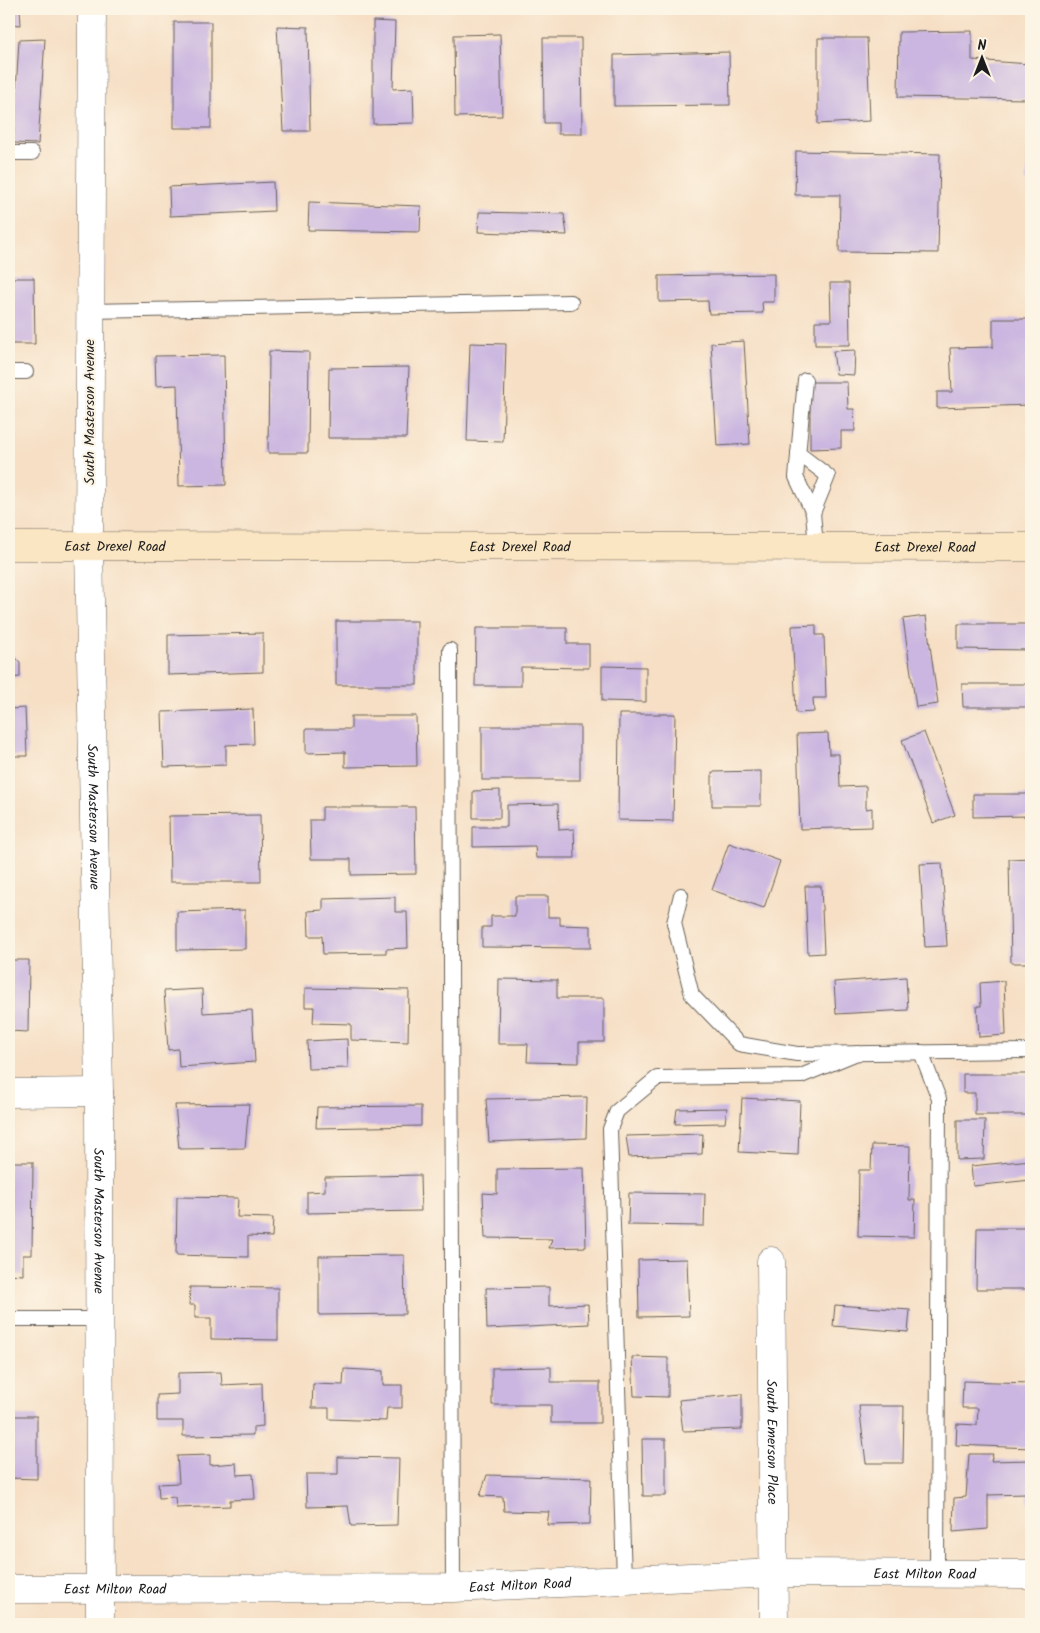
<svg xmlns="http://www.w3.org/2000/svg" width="1040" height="1633" font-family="Kalam,sans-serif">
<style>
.building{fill:#cab6e0}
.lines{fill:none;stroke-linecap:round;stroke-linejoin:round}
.lane-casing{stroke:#686057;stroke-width:16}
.street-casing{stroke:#686057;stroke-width:29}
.secondary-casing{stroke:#686057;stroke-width:29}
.lane{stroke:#fff;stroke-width:14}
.street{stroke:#fff;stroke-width:28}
.secondary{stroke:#fbe6c3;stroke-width:28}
.labels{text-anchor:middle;stroke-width:4.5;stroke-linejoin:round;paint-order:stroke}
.street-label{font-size:14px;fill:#1c1c1c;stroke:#fcf5e5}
</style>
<rect width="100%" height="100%" fill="#fcf5e5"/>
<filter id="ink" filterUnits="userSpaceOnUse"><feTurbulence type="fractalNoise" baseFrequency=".02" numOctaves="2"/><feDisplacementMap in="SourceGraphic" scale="10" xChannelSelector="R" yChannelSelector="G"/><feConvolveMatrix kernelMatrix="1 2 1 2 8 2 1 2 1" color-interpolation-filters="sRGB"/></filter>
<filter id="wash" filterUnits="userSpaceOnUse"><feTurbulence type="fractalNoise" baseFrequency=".0096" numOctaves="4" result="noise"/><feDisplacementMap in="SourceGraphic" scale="20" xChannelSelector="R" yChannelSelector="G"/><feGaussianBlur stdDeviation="1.12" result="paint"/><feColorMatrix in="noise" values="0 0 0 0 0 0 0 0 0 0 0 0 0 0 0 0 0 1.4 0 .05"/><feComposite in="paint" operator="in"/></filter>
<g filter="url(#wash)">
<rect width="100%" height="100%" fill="#f6dfc5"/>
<g id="blocks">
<g class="building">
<polygon points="9,9 20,9 21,25 9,24"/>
<polygon points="373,21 395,22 393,89 413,88 414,123 373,124"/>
<rect x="174" y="22" width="37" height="106"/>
<polygon points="277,26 308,27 310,131 283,131"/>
<polygon points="972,31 972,60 1030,64 1030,99 898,97 899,32"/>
<polygon points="500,34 502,116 455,117 454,35"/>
<polygon points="543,38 581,38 582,134 558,134 558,123 544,123"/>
<polygon points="818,38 867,38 870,121 818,124"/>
<polygon points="45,39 38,144 13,143 19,40"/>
<polygon points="729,52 730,105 614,106 614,55"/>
<polygon points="1028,142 1031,142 1031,184 1027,183"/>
<polygon points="796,151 940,154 938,253 839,252 840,195 795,195"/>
<polygon points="273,182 274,211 170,216 169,187"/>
<polygon points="309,202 421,206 420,232 308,230"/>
<polygon points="479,212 564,214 567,235 478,232"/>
<polygon points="774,274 774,302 762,302 763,313 709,314 708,301 659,302 659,276"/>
<polygon points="9,278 34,278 35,344 9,344"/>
<polygon points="830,283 849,283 850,345 815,345 815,321 831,321"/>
<polygon points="993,319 1031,319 1031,405 937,408 937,392 952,392 950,348 993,347"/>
<polygon points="744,341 750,444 717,446 711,343"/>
<polygon points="470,343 506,344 503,442 467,441"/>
<polygon points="855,350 854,375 836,374 833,351"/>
<polygon points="269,351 309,352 308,453 268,453"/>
<polygon points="224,355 226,485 179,486 177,385 156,386 155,356"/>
<polygon points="409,367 406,438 328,438 329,368"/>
<polygon points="810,382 847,382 848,409 854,409 855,431 841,431 841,448 810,449"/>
<polygon points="926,616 938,704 916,707 903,619"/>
<rect x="336" y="621" width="81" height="64"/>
<polygon points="958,624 1031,624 1031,650 958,649"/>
<polygon points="816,625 816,635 824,635 826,698 813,698 814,712 796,713 792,626"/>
<polygon points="476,628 567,628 567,644 589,644 589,668 521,667 521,686 475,686"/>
<polygon points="263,633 263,672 168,675 168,635"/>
<polygon points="9,651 20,662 20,677 9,678"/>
<polygon points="602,666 646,667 646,702 602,701"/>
<polygon points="962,684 1031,684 1031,707 963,707"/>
<polygon points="25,708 27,756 9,756 9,709"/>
<polygon points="253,709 254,744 226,745 226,765 164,767 162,712"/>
<polygon points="619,714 675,714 673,821 618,820"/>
<polygon points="351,716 416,716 417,766 345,767 345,752 306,753 306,729 351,729"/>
<rect x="482" y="726" width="98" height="54"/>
<polygon points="924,732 955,815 933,823 902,740"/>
<polygon points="828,733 829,754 839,754 840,787 866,786 866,809 872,808 872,827 800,829 797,734"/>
<polygon points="761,771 761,806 712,806 712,772"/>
<polygon points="500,790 500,818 473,818 473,791"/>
<polygon points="973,794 1031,794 1031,816 973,817"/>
<polygon points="558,804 559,830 574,829 575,858 536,858 535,846 473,847 473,827 507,827 507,805"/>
<polygon points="322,807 415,807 416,874 351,875 351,859 311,859 310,820 322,820"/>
<polygon points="260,815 261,882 170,882 169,816"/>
<polygon points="729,843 780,861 764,908 712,890"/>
<polygon points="1031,858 1031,963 1011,963 1009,859"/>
<polygon points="942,863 947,946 925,947 920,864"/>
<polygon points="805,886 821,886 824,953 808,954"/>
<polygon points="515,896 548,896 548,917 560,917 560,925 591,926 591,948 482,947 482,927 491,927 491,916 515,916"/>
<polygon points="395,897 395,912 407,912 408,948 386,949 386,953 323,954 322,936 309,936 308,911 323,910 323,899"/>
<polygon points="245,910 245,949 177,950 177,912"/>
<polygon points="9,960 29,960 28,1032 9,1031"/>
<polygon points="906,977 908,1010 836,1014 834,982"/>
<polygon points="499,979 557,980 557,998 604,998 604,1042 579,1042 579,1063 527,1062 528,1044 498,1044"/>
<polygon points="1004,981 1006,1035 979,1037 977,1006 981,1006 980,983"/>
<polygon points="305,988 409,990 408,1042 351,1040 351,1024 313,1023 314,1007 305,1007"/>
<polygon points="202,989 203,1013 252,1010 255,1062 179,1067 178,1049 168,1050 164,991"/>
<polygon points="347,1039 348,1068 308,1069 307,1041"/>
<polygon points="963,1074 1031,1074 1031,1115 975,1115 975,1093 963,1093"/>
<polygon points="587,1097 586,1138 489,1142 486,1099"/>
<polygon points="742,1098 800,1101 798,1155 739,1152"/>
<polygon points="249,1104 245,1148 179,1149 175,1105"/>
<polygon points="421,1106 421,1126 316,1128 317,1107"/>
<polygon points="727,1108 725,1123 675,1124 677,1109"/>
<polygon points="957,1120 985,1120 984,1159 957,1160"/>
<polygon points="703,1134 702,1154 629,1157 626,1136"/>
<polygon points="872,1145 910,1146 909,1200 915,1200 914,1237 858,1236 859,1170 871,1170"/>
<polygon points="1031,1160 1031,1180 973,1186 971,1166"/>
<polygon points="9,1162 33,1162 32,1255 23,1255 23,1275 9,1274"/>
<polygon points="584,1168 586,1247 549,1248 552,1239 485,1238 483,1193 497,1194 497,1169"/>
<polygon points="420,1175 421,1211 307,1213 307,1192 325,1191 325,1177"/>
<polygon points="629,1193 705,1194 704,1226 628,1225"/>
<polygon points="177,1197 238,1198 237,1217 273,1218 272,1237 248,1236 248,1257 176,1255"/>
<polygon points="977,1228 1031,1228 1031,1289 976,1289"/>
<polygon points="404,1255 405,1314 319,1315 319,1256"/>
<polygon points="687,1259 689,1316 639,1317 638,1260"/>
<polygon points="190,1287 278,1288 278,1340 211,1339 211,1318 195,1318 195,1305 189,1305"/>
<polygon points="549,1287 549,1306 588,1304 589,1324 487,1329 486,1288"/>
<polygon points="835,1305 910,1310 908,1332 833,1326"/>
<polygon points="632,1357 668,1358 668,1397 634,1396"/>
<polygon points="551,1367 551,1382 600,1382 600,1423 551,1423 551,1405 492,1405 492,1368"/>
<polygon points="344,1369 383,1371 383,1385 402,1385 402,1408 387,1408 386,1421 329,1419 329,1408 312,1408 313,1384 343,1385"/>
<polygon points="221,1372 222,1385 262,1383 263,1426 253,1427 253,1435 183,1436 183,1421 157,1421 157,1395 178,1394 178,1373"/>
<polygon points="963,1381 1031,1383 1031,1448 956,1445 957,1424 977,1425 978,1408 962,1408"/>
<polygon points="742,1394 742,1429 683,1431 679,1400"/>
<polygon points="859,1406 904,1406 903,1463 866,1463"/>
<polygon points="9,1416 37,1416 37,1479 9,1478"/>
<polygon points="642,1439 666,1439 666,1496 643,1496"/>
<polygon points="969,1454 993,1454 991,1461 1031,1460 1031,1505 1029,1505 1027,1494 988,1495 988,1529 953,1532 954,1498 966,1497"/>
<polygon points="210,1455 210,1465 236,1463 237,1475 253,1474 255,1499 230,1500 230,1506 176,1508 175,1497 159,1498 158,1484 179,1483 177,1456"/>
<polygon points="338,1457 399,1458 397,1525 351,1526 348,1506 307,1507 306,1474 338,1474"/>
<polygon points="487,1475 591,1478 590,1524 547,1525 549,1512 504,1511 503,1497 480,1496"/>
</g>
</g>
</g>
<g filter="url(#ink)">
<use href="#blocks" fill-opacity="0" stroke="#686057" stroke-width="1"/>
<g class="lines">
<defs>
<g id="lane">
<polyline points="9,153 32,153"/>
<polyline points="89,311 571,302"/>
<polyline points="9,372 26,372"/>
<polyline points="805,380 796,477 813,513 816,546"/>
<polyline points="798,453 828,476 813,513"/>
<polyline points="450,650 453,1588"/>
<polyline points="681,895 674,923 692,995 739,1044 797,1054 1031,1051"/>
<polyline points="921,1052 939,1099 937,1574"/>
<polyline points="9,1319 99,1319"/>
<polyline points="624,1580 610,1129 617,1111 657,1078 801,1076 857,1053"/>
</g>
<g id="street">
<path id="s1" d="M 92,9 L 89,545 L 99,1092 L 100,1624"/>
<polyline points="9,1093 99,1092"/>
<path id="s2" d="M 771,1261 L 774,1624"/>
<path id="s3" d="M 9,1589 L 453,1588 L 774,1573 L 1031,1574"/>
</g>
<g id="secondary">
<path id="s4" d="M 9,546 L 1031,547"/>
</g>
</defs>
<use href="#lane" class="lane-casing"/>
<use href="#street" class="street-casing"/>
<use href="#secondary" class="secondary-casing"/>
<use href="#lane" class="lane"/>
<use href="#street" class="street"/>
<use href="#secondary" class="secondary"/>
</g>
</g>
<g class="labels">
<g class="street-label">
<text transform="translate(89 412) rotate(-90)" y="5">South Masterson Avenue</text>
<text dy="5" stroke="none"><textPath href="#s4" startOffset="106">East Drexel Road</textPath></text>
<text dy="5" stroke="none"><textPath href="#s4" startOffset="511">East Drexel Road</textPath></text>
<text dy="5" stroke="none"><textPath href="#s4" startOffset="916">East Drexel Road</textPath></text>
<text dy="5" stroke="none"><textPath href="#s1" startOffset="808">South Masterson Avenue</textPath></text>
<text dy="5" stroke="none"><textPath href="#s1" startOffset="1212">South Masterson Avenue</textPath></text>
<text dy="5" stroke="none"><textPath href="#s2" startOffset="181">South Emerson Place</textPath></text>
<text dy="5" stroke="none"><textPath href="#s3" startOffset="916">East Milton Road</textPath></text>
<text dy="5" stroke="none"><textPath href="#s3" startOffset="511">East Milton Road</textPath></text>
<text dy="5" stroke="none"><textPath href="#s3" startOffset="106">East Milton Road</textPath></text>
</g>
</g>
<rect width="1040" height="1633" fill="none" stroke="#fcf5e5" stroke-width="30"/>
<g transform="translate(982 58)" stroke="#fcf5e5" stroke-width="4" paint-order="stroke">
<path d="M0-4L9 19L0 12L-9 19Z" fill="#1c1c1c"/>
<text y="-8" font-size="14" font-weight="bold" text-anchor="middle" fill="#1c1c1c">N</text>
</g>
</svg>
